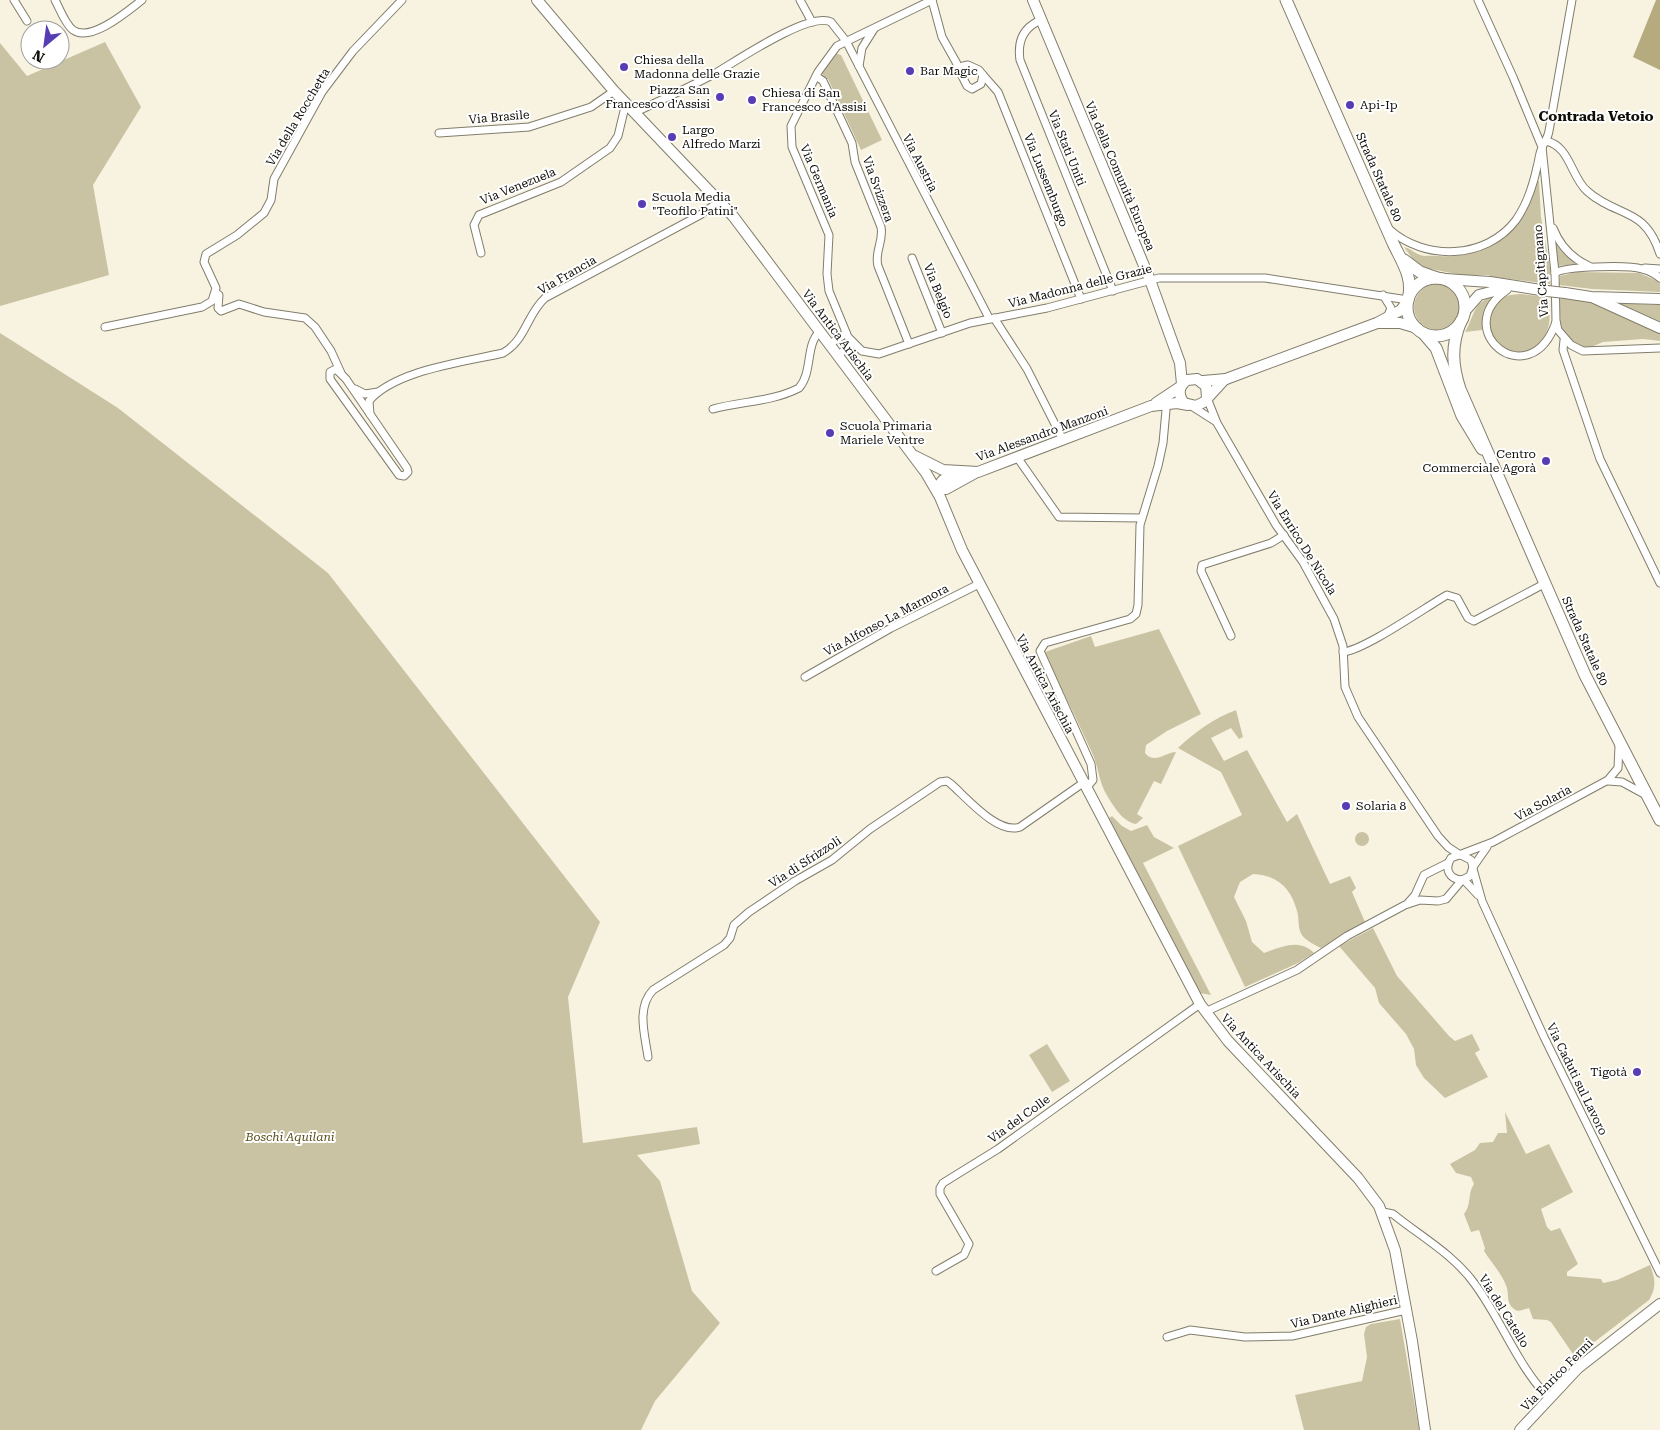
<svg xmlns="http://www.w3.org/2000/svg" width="1660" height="1430" font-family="'Roboto Serif',serif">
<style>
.green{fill:#cac3a3}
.water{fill:#b5ab7f}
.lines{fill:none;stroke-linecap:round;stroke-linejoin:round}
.street-casing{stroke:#817d6c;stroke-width:9}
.secondary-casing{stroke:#817d6c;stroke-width:12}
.primary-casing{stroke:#817d6c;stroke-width:13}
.street{stroke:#fff;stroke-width:7}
.secondary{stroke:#fff;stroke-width:10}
.primary{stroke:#fff;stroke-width:11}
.secondary-bridge-casing{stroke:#817d6c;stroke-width:12;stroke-linecap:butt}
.secondary-bridge{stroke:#fff;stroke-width:10}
.poi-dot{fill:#573cb4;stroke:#fff;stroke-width:2}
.labels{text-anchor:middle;stroke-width:4;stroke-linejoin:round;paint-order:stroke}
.poi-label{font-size:12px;fill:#0e0d07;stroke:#fff;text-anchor:start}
.street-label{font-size:12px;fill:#0e0d07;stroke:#fff}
.park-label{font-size:12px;font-style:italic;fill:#594e18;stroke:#fff}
.neighbourhood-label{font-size:14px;font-weight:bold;fill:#0e0d07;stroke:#fff}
</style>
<rect width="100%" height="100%" fill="#f8f3e0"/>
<g class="green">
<polygon points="105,42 141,107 93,185 109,275 0,306 0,43 27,76"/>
<polygon points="832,52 841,55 882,140 861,150 828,79 825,79 821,71"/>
<path d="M 1536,180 L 1539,181 L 1541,217 L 1550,268 L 1550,284 L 1493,277 L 1488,275 L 1461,275 L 1426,268 L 1414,261 L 1404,247 C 1410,248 1418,256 1425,256 C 1433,255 1445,257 1455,256 C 1501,249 1524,224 1536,180 Z"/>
<polygon points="1554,241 1561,251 1576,264 1558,266"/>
<polygon points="1577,272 1639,273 1660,282 1660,292 1592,289 1559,285 1560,276"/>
<circle cx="1437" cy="307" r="23"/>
<path d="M 1520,294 L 1549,297 C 1549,307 1551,319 1548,328 C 1535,372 1472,349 1493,310 C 1500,297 1505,295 1520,294 Z"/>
<path d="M 1492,297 L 1483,313 L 1482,330 L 1465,332 C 1474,317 1473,302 1492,297 Z"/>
<polygon points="1559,298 1592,302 1660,331 1660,341 1643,339 1603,342 1589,348 1575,344 1561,330"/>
<polygon points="1613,303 1660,305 1660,324"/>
<polygon points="0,333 118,408 328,573 600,922 568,997 583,1143 697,1127 700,1144 637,1155 660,1181 692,1291 720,1323 655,1401 641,1430 0,1430"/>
<path d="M 1159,629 L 1201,714 L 1167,731 L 1146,745 L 1145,753 C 1155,765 1165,752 1176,752 L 1161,784 L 1154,781 L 1137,814 L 1143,818 L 1136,824 C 1122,822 1112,804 1105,792 C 1099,780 1098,767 1093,755 C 1078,722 1063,690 1045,659 L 1045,652 L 1091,636 L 1095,647 Z"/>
<path d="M 1236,710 L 1243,737 L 1239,739 L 1231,728 L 1211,738 L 1224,761 L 1247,750 L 1287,822 L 1297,814 L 1330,884 L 1350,876 L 1356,888 L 1352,892 L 1365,922 L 1321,948 C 1313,944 1302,939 1300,931 C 1298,925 1299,917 1297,911 C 1291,888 1277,875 1253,874 L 1240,882 L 1234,897 L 1246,921 L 1252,942 L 1264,953 C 1281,947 1299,938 1314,953 L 1298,963 L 1245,987 L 1178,846 L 1242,815 L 1221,772 L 1178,748 C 1196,731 1213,719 1236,710 Z"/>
<polygon points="1112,816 1122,826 1131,831 1147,825 1154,837 1174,848 1143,863 1211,995 1200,993 1189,972 1109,818"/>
<circle cx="1362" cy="839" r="7"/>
<polygon points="1373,928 1397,976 1449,1036 1455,1041 1472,1034 1480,1050 1475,1053 1488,1077 1445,1098 1424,1078 1416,1065 1414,1049 1406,1034 1379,1003 1375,988 1339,946"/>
<polygon points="1047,1044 1070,1081 1052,1092 1029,1055"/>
<path d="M 1505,1112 L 1526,1154 L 1549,1144 L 1573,1192 L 1541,1209 L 1547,1227 L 1551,1231 L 1560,1228 L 1578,1264 L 1567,1272 L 1567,1276 L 1601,1279 L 1603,1283 L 1617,1280 L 1650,1265 C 1655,1278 1657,1287 1649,1300 L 1575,1357 L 1551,1322 L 1547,1320 L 1533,1319 L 1529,1308 C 1524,1309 1518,1313 1514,1309 C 1506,1303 1509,1296 1507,1288 C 1503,1275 1491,1262 1484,1251 L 1485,1248 L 1479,1230 L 1471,1232 L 1464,1214 C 1472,1204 1467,1194 1474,1184 L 1471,1177 L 1456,1173 L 1450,1164 L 1475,1150 L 1480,1143 L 1493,1142 L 1498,1133 L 1507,1133 Z"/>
<polygon points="1400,1319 1419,1430 1304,1430 1295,1395 1362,1381 1367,1357 1364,1334 1366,1327 1371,1324"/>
</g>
<polygon class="water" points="1656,0 1660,0 1660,70 1633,57"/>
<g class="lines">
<defs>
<g id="street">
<polyline points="14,0 27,21"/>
<path d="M 55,0 C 60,9 65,24 73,30 C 91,43 129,10 142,0"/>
<polyline points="800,0 812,22"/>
<polyline points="932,0 837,46 818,72 791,126 792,147 829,235 827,274 829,291 848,337 862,351 879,354 970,323 1047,308 1159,278 1265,278 1408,300"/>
<polyline points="932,0 942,37 961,71"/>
<polyline points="1478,0 1513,77 1542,147 1555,273 1556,321 1558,330 1571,345 1583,351 1660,348"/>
<path d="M 1041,20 C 1024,27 1017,40 1020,60 L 1113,291"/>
<polygon points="968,65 979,70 983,75 981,84 972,89 967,86 961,74 963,66"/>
<polyline points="859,66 862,48 874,29"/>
<polyline points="983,75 998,92 1081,299"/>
<path d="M 816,76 L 823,81 L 852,143 L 855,162 L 881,227 C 884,241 874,252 878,266 L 909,344"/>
<path d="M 634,113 C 661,100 688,88 714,74 C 735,62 809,11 831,22 L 846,41 L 989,318"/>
<polyline points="439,133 529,127 591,107 614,91"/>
<path d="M 1546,141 C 1570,146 1571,177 1587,191 C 1617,218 1645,206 1660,254"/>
<path d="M 1553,228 C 1560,246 1571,258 1589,266"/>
<path d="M 1389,229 C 1424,261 1486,260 1516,220 C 1527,204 1533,186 1537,167 C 1539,161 1539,153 1542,148 C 1544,142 1548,138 1549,131 L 1572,0"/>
<polyline points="481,253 474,225 479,215 561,182 610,148 618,136 624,111 628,106"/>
<polyline points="912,258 942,333"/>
<polyline points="1645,268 1660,269"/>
<path d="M 1555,273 C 1565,266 1629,265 1642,269 C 1648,270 1655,274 1660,278"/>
<path d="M 1507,290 C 1448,330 1530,397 1556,322"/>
<polyline points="216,293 219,295 218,308 221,311 239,304 264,312 305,318 315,327 331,351 341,373"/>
<polyline points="1383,295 1391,308 1387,318"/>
<polyline points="994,318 1027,369 1063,440"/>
<polyline points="105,327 202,307 212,301 216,288 204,262 206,254 237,235 264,213 271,200 274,179 322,92 353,51 402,0"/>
<polyline points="1564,340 1563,350 1600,459 1660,583"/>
<polyline points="830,344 846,333"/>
<polyline points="838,355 853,344"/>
<polygon points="336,369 346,379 407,468 408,472 404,476 399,475 330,379 330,372"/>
<polyline points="355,389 365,394 378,392"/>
<polyline points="1207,398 1217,423 1276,525 1303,562 1334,619 1343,646 1345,687 1358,717 1438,836 1448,847 1460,855"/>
<polyline points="1193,407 1215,421"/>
<path d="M 713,409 C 742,401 772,402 799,388 C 813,372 805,345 820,331"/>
<path d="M 370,414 L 369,401 C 395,370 465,362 503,353 C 526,340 527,314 545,298 L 700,215 L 720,201"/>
<polyline points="1017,457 1059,517 1141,518"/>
<polyline points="1231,636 1201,571 1202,565 1271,543 1284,535"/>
<path d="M 1343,652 C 1363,651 1426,607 1447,595 L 1457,598 L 1468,618 L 1474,621 L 1544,584"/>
<polyline points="805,677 891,628 979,584"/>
<polyline points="1608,781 1622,782 1644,794"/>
<polyline points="1086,788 1093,780 1091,764 1040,651 1045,643 1130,619 1136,614 1138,605 1140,525 1158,466 1163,443 1166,410 1164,401"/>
<path d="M 1461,855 L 1471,860 L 1473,867 L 1470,876 L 1462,880 C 1449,879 1444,869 1451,858 L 1493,842 L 1608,780 L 1618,768 L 1619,746"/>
<polyline points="1473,867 1487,847"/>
<polyline points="1473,869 1482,901 1544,1037 1660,1273"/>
<polyline points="1464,880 1478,895"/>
<polyline points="1408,903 1415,895 1424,875 1448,863"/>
<polyline points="1205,1012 1297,970 1347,936 1405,905 1420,900 1438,901 1446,899 1462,880"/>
<path d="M 648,1057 C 645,1035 636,1008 653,990 L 724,945 L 730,938 L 734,925 L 749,912 L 795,881 L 832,860 L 870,829 L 940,782 L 947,781 L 951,784 C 967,798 998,835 1020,827 L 1083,783"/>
<path d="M 1383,1212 L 1393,1214 C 1420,1236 1453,1254 1474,1283 C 1501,1319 1518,1367 1549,1398"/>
<polyline points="936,1271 964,1255 969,1244 940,1194 940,1188 943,1183 998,1149 1200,1004"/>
<polyline points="1167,1337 1190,1330 1245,1337 1292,1336 1406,1310"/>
</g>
<g id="secondary">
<polyline points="537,0 614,91 733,216 926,473 940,497 962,550 1200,1004 1228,1041 1358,1178 1379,1206 1395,1250 1412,1341 1425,1430"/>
<polyline points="1033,0 1150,280 1180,363 1182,384"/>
<polyline points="1445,279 1490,282 1547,291"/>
<polyline points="1565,293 1591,297 1660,299"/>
<polyline points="1594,298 1660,328"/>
<polyline points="1465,311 1479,295 1506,288"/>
<polyline points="1380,323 1400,323 1417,328"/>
<polyline points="1203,381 1226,379 1377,323 1401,310 1408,300"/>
<path d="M 1207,397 L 1206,386 L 1197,379 L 1187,380 C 1179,386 1177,394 1184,403 L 1196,406 L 1204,402 L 1225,379"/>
<polyline points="1156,403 1180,387"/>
<polyline points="915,456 943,470 978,472 1151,406 1177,403 1188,405"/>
<polyline points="936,489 946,489 975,473"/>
<polyline points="936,489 943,480 959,473"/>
<polyline points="1520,1430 1578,1368 1660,1304"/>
</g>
<g id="primary">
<path d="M 1286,0 L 1393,243 C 1402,262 1414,278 1408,300"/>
<polyline points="1404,260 1420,272 1437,278"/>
<circle cx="1436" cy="307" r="29"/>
<path d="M 1461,321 C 1451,345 1452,365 1460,389 L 1585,675 L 1660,820"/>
<polyline points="1423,333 1436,348 1462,416 1482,449"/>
</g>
</defs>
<use href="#street" class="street-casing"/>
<use href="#secondary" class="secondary-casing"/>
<use href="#primary" class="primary-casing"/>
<use href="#street" class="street"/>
<use href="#secondary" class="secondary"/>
<use href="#primary" class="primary"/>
<defs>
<polyline id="secondary-bridge" points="1547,291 1565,293"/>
</defs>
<use href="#secondary-bridge" class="secondary-bridge-casing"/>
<use href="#secondary-bridge" class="secondary-bridge"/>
</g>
<g class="poi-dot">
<circle cx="624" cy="67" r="5"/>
<circle cx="910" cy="71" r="5"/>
<circle cx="720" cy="97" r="5"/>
<circle cx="752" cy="100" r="5"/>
<circle cx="1350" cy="105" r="5"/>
<circle cx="672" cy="137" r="5"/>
<circle cx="642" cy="204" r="5"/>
<circle cx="830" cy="433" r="5"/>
<circle cx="1546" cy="461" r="5"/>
<circle cx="1346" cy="806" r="5"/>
<circle cx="1637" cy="1072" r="5"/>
</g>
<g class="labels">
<g class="poi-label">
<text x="634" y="64">Chiesa della<tspan x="634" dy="14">Madonna delle Grazie</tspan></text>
<text x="920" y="75">Bar Magic</text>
<text x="710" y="94" text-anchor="end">Piazza San<tspan x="710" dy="14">Francesco d'Assisi</tspan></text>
<text x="762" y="97">Chiesa di San<tspan x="762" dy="14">Francesco d'Assisi</tspan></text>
<text x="1360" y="109">Api-Ip</text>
<text x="682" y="134">Largo<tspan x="682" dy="14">Alfredo Marzi</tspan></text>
<text x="652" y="201">Scuola Media<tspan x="652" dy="14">"Teofilo Patini"</tspan></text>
<text x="840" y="430">Scuola Primaria<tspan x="840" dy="14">Mariele Ventre</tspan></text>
<text x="1536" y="458" text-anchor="end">Centro<tspan x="1536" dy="14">Commerciale Agorà</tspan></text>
<text x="1356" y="810">Solaria 8</text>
<text x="1627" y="1076" text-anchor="end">Tigotà</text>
</g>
<g class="street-label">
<text transform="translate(298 117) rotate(-59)" y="4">Via della Rocchetta</text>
<text transform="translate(499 117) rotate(-5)" y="4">Via Brasile</text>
<text transform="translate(1067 148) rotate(68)" y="4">Via Stati Uniti</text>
<text transform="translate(920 163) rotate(63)" y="4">Via Austria</text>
<text transform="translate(1120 176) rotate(67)" y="4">Via della Comunità Europea</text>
<text transform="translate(1379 177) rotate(66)" y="4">Strada Statale 80</text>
<text transform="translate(1046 180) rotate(68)" y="4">Via Lussemburgo</text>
<text transform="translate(819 181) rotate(67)" y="4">Via Germania</text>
<text transform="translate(518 186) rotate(-22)" y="4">Via Venezuela</text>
<text transform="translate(878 189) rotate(70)" y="4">Via Svizzera</text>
<text transform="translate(1541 271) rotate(-94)" y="4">Via Capitignano</text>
<text transform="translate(567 275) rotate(-30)" y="4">Via Francia</text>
<text transform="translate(1080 286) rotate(-14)" y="4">Via Madonna delle Grazie</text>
<text transform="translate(938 291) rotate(68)" y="4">Via Belgio</text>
<text transform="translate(838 335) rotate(53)" y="4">Via Antica Arischia</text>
<text transform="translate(1042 434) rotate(-20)" y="4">Via Alessandro Manzoni</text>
<text transform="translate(1302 543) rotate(58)" y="4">Via Enrico De Nicola</text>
<text transform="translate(886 620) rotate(-28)" y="4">Via Alfonso La Marmora</text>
<text transform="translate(1585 641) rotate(66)" y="4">Strada Statale 80</text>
<text transform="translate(1045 684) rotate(62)" y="4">Via Antica Arischia</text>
<text transform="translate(1543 803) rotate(-28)" y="4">Via Solaria</text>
<text transform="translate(805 862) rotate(-33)" y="4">Via di Sfrizzoli</text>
<text transform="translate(1261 1056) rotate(47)" y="4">Via Antica Arischia</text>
<text transform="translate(1577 1079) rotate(64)" y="4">Via Caduti sul Lavoro</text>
<text transform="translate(1019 1119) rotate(-36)" y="4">Via del Colle</text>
<text transform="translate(1504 1311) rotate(58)" y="4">Via del Catello</text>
<text transform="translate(1344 1312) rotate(-13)" y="4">Via Dante Alighieri</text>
<text transform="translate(1557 1375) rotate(-45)" y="4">Via Enrico Fermi</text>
</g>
<g class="park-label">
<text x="290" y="1141">Boschi Aquilani</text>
</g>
<g class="neighbourhood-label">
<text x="1596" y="121">Contrada Vetoio</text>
</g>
</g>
<g transform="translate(45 45) rotate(209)"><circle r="24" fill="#ffffff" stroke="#9f9e9c"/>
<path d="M0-4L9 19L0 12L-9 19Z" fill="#573cb4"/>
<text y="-8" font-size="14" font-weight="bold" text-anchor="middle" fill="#0e0d07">N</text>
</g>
</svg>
